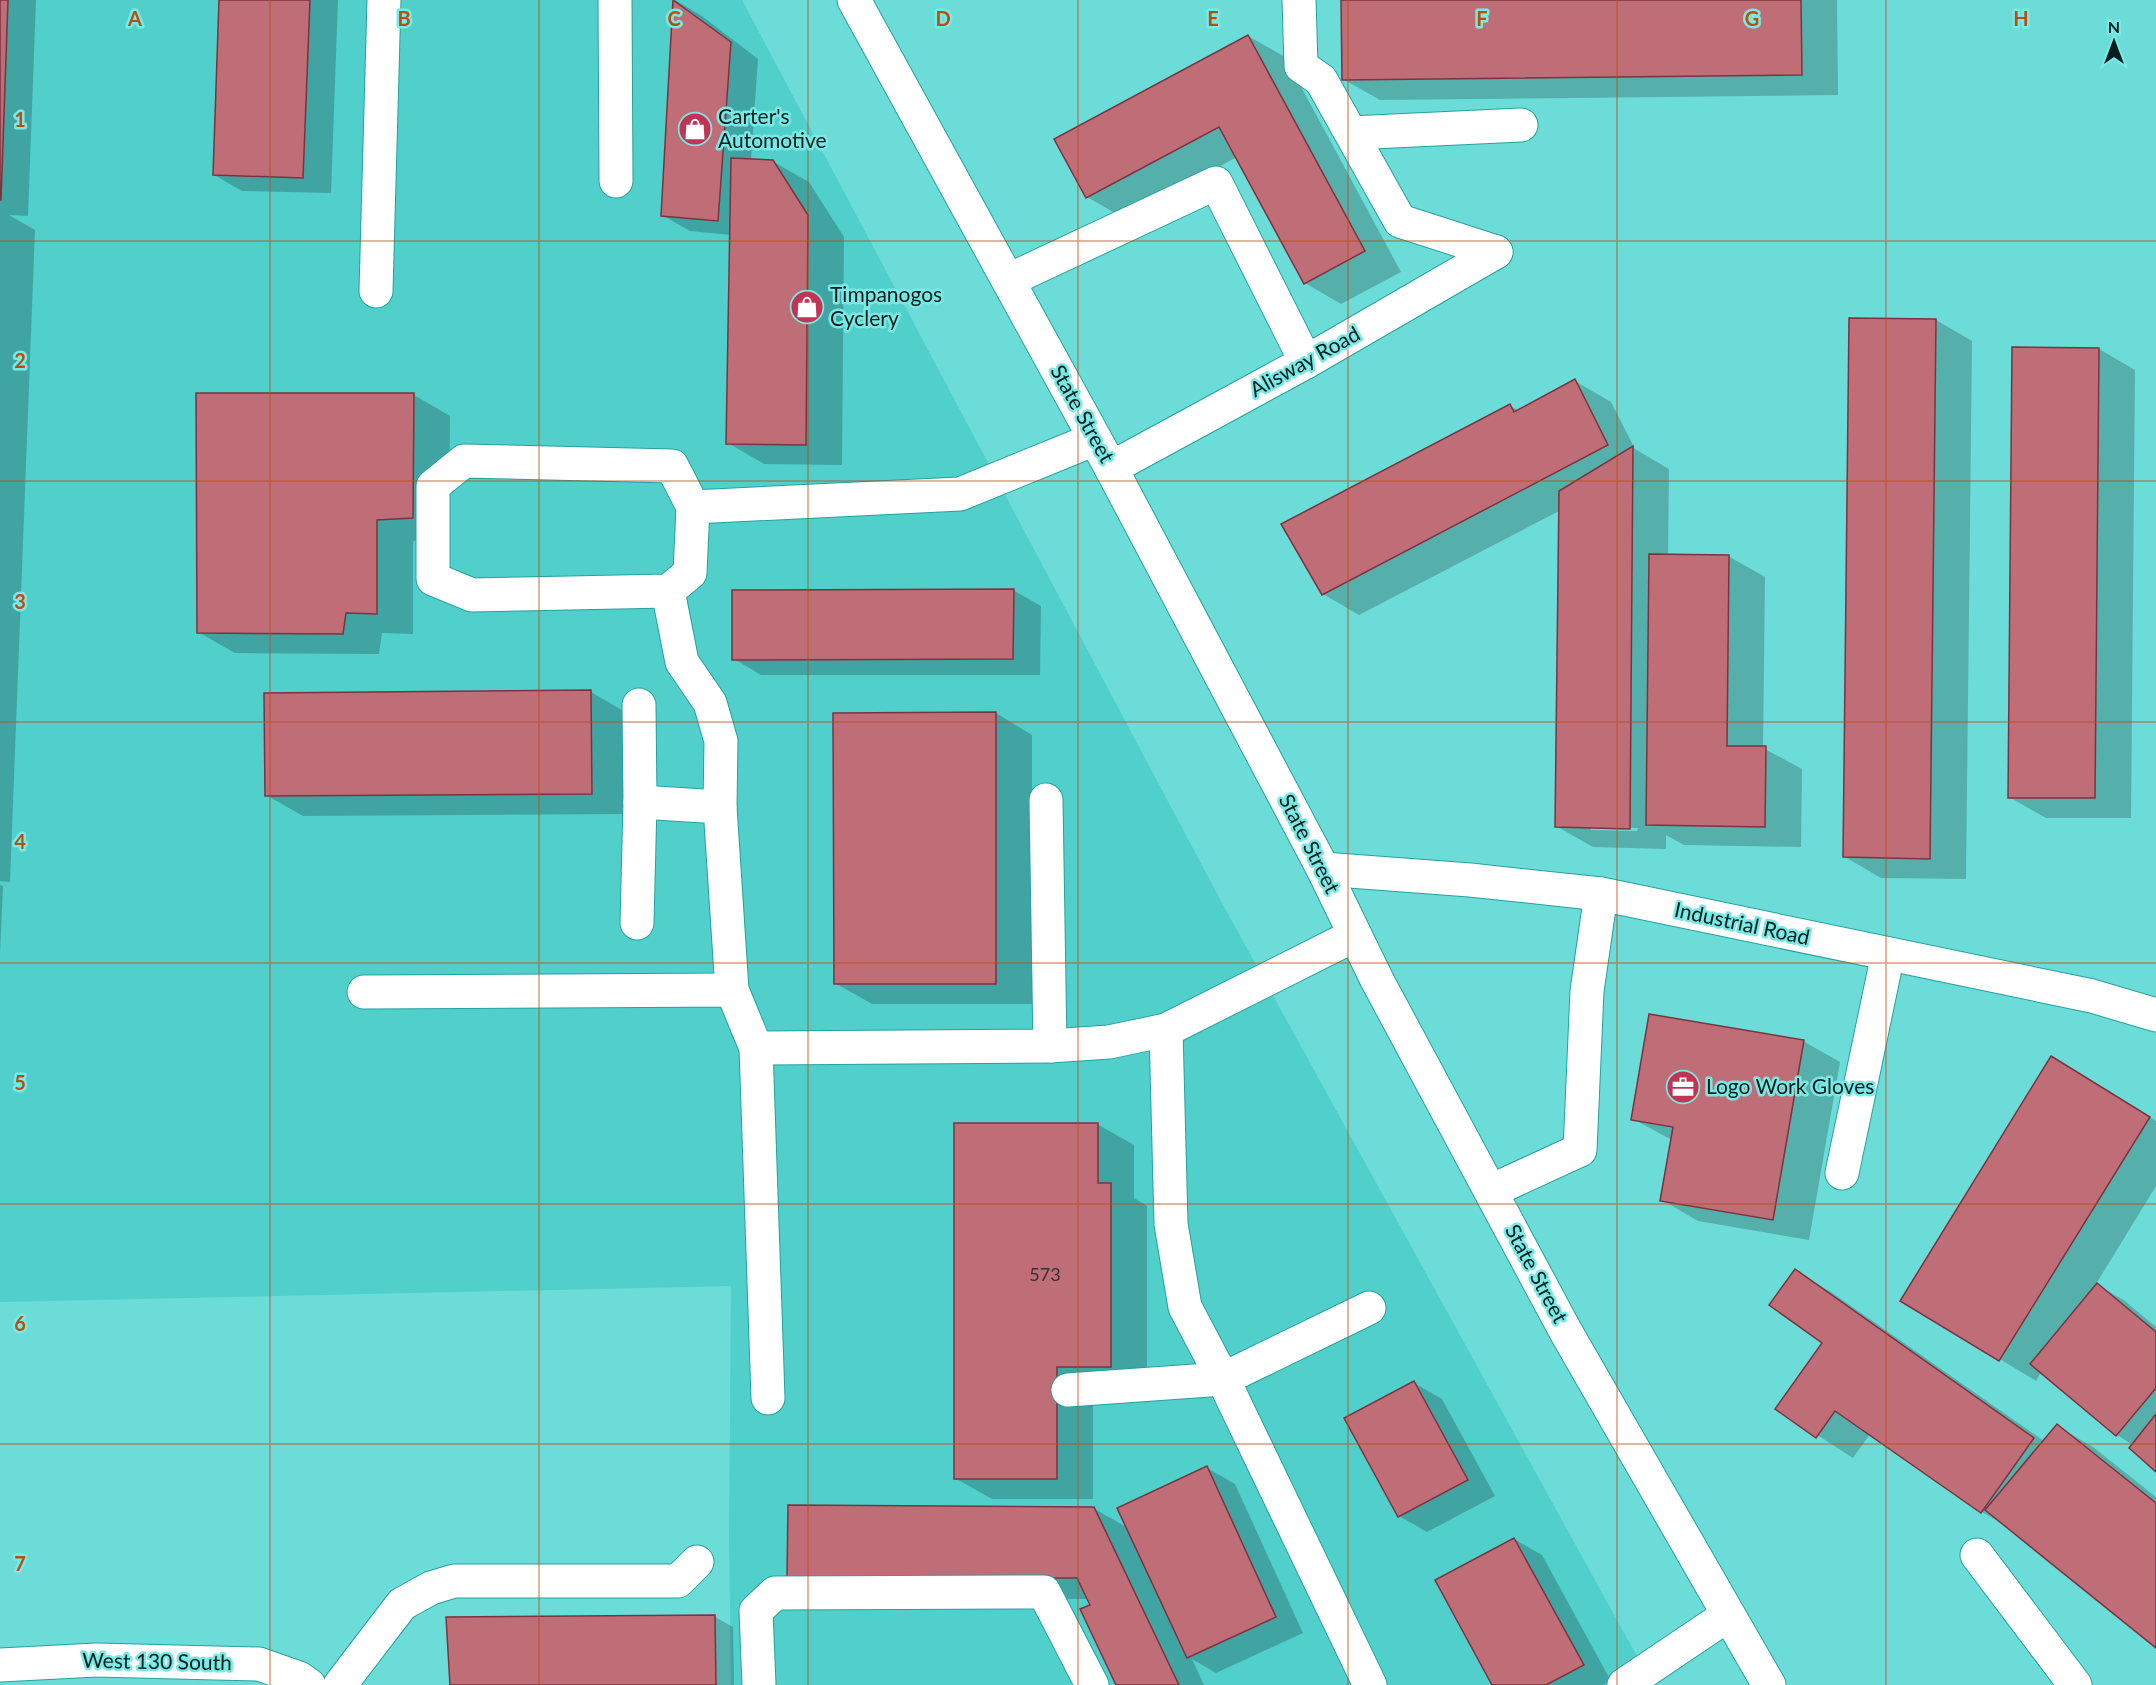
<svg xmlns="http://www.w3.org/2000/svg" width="2156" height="1685" font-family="Lato,sans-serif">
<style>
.built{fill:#50cfcb}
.shadow{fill:#0003;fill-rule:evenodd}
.building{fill:#bf6e78;stroke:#7d333f;stroke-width:1.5}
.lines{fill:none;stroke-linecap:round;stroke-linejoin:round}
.minor-casing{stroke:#24a29f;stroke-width:35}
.major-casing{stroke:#24a29f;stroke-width:35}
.minor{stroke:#fff;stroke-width:33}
.major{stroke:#fff;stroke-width:33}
.grid{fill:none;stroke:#bb4d0f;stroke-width:1.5;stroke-opacity:0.55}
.labels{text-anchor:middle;stroke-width:5;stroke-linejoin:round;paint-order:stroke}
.number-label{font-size:18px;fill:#343234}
.poi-label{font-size:21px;fill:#051e1d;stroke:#79e9e5;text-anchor:start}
.street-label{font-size:21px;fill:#051e1d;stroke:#79e9e5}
.grid-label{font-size:20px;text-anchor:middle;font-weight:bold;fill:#bb4d0f;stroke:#79e9e5;stroke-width:5;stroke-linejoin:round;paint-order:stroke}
</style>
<rect width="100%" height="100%" fill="#6bdcd8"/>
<polygon class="built" points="0,0 742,0 1222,903 1634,1651 1657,1685 731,1685 729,1536 731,1286 0,1302"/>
<g class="shadow">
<polygon points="0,0 36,0 28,216 9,215 35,230 10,882 0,881"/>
<polygon points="220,0 338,0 331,193 242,191 214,175"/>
<polygon points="675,0 702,16 758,59 751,160 772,161 809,182 844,237 842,465 764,464 728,443 731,235 690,231 662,215"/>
<polygon points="1343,0 1837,0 1838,95 1380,100 1343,79"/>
<polygon points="1248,36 1285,57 1401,272 1341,304 1305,283 1237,157 1124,218 1087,197"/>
<polygon points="1936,320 1972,341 1966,879 1881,878 1845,857"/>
<polygon points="2099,349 2135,370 2131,818 2046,818 2009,797"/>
<path d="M 1575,381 L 1611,402 L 1635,449 L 1669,469 L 1668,556 L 1728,556 L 1765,577 L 1763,748 L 1802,769 L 1801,847 L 1684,845 L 1666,835 L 1666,849 L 1593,847 L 1556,826 L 1561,510 L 1359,615 L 1323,594 L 1510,406 L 1520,411 ZM 1591,827 L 1638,828 L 1637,831 L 1591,830 Z"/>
<polygon points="414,395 450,416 449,539 413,541 413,634 382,633 379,654 235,653 198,632"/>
<polygon points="1013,590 1041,606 1040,675 761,675 734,659"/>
<polygon points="591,692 627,713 628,814 303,816 266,795"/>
<polygon points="996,713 1032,735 1032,1004 872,1004 835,983"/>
<polygon points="0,885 3,886 0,954"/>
<polygon points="1803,1041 1840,1062 1809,1240 1698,1221 1662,1200 1672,1140 1633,1119"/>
<polygon points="2088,1079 2156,1121 2156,1186 2096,1284 2125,1301 2156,1327 2156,1470 2133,1445 2117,1435 2041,1372 2036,1381 1902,1300"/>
<polygon points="1097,1124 1134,1145 1134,1198 1147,1206 1147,1387 1093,1387 1093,1499 992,1499 955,1478"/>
<polygon points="1795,1271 1831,1292 2044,1441 2057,1426 2093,1447 2156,1497 2156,1646 2010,1528 1982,1512 1870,1434 1853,1458 1777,1409 1824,1342"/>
<polygon points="1414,1383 1442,1399 1495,1496 1427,1532 1399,1516"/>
<polygon points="1207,1468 1235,1484 1303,1633 1216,1673 1192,1659 1204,1685 1118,1685 1088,1599 825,1598 1093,1508 1128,1528"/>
<polygon points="1514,1539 1542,1555 1611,1681 1603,1685 1494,1685"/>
<polygon points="715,1617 733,1627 734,1685 452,1685"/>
</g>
<g class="building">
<polygon points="0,0 8,0 1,200 0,200"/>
<polygon points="219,0 310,0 303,178 213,175"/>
<polygon points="673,0 731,42 718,221 661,216"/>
<polygon points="1341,0 1801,0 1802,75 1342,80"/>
<polygon points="1248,35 1365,251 1304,284 1219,127 1086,198 1054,139"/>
<polygon points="731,158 773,160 808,215 806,445 726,444"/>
<polygon points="1849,318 1936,319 1930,859 1843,857"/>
<polygon points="2012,347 2099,348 2095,798 2008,798"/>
<polygon points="1575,379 1608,445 1322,595 1281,524 1510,404 1514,412"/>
<polygon points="196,393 414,393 413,518 377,520 377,614 346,613 343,634 197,633"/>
<polygon points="1633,446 1630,829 1555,827 1559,491"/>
<polygon points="1649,554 1729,555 1727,746 1766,746 1765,827 1646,825"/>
<polygon points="1014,589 1013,659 732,660 732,590"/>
<polygon points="591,690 592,794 265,796 264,693"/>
<polygon points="996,712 996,984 834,984 833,713"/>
<polygon points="1649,1014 1804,1040 1773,1220 1660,1201 1673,1127 1631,1120"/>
<polygon points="2051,1056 2150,1117 1999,1361 1900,1301"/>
<polygon points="954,1123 1098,1123 1098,1183 1111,1183 1111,1367 1057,1367 1057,1479 954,1479"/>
<polygon points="1795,1269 2034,1438 1981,1513 1835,1411 1816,1438 1775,1409 1822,1343 1769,1305"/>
<polygon points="2097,1283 2156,1332 2156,1388 2116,1436 2030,1364"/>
<polygon points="1414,1381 1468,1480 1398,1517 1344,1418"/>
<polygon points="2156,1414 2156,1472 2129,1448"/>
<polygon points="2057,1424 2156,1503 2156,1648 1985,1510"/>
<polygon points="1207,1466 1276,1617 1187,1658 1117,1508"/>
<polygon points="788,1505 1094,1507 1179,1685 1116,1685 1080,1609 1090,1605 1077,1578 787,1578"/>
<polygon points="1514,1538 1584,1665 1546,1685 1492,1685 1435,1580"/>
<polygon points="715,1615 716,1685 450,1685 446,1617"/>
</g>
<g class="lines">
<defs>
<g id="minor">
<polyline points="615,0 616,181"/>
<polyline points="1299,0 1301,66 1321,80 1400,221 1496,252"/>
<polyline points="1351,133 1521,125"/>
<polyline points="1009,280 1216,183 1306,362"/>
<polyline points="376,291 384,0"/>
<polyline points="1111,468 1306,362 1496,252"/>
<polyline points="693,507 690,573 668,591 472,595 433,579 433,486 464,461 672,466 693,507 960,494 1095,439"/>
<polyline points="668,591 682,662 710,703 721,741 720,807 732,990"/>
<polyline points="639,705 640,802 720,807"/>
<polyline points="1046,800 1050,1046"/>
<polyline points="1323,869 1470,880 1601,894 2092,996 2156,1015"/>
<polyline points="637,923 640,802"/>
<polyline points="364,992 732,990 756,1048 1050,1046 1109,1042 1166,1030 1355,935"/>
<polyline points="1166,1030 1171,1224 1185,1307 1223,1379 1370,1685"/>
<polyline points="756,1048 768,1398"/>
<polyline points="1842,1173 1888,954"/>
<polyline points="1491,1191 1580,1150 1587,991 1601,894"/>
<polyline points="1068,1390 1223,1379 1369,1308"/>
<polyline points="1977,1555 2075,1685"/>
<polyline points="0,1665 96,1660 259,1664 299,1678 309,1685"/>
<polyline points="340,1685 402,1604 431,1588 454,1581 678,1581 697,1562"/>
<polyline points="759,1685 756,1611 775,1593 1044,1592 1092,1685"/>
<polyline points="1624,1685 1728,1615"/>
</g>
<polyline id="major" points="854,0 1111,468 1323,869 1377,980 1566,1332 1769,1685"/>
</defs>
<use href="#minor" class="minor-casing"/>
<use href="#major" class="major-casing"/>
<use href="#minor" class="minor"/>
<use href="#major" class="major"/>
</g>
<path class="grid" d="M 270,0 L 270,1685M 539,0 L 539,1685M 808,0 L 808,1685M 1078,0 L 1078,1685M 1348,0 L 1348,1685M 1617,0 L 1617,1685M 1886,0 L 1886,1685M 0,241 L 2156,241M 0,481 L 2156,481M 0,722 L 2156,722M 0,963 L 2156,963M 0,1204 L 2156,1204M 0,1444 L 2156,1444"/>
<defs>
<symbol id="shop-disc" viewBox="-11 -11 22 22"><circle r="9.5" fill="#c33354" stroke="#79e9e5"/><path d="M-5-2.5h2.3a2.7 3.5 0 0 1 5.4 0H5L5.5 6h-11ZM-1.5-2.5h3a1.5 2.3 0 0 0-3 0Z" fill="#fff"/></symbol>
<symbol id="office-disc" viewBox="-11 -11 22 22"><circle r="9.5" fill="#c33354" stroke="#79e9e5"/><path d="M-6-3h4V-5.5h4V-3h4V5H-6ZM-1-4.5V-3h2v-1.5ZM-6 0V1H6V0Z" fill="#fff"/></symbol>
</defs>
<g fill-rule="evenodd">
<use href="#shop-disc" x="676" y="110" width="38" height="38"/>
<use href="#shop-disc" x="788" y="288" width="38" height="38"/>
<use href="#office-disc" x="1664" y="1068" width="38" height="38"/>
</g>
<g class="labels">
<g class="number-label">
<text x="1045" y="1281">573</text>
</g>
<g class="poi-label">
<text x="718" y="124">Carter's<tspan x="718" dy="24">Automotive</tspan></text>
<text x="830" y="302">Timpanogos<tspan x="830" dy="24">Cyclery</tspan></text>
<text x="1706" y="1094">Logo Work Gloves</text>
</g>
<g class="street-label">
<text transform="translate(1305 362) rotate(-29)" y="7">Alisway Road</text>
<text transform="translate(1082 414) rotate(61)" y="7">State Street</text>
<text transform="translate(1309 844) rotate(63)" y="7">State Street</text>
<text transform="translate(1742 924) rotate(12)" y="7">Industrial Road</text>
<text transform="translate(1536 1274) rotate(62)" y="7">State Street</text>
<text transform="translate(157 1662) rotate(1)" y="7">West 130 South</text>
</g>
</g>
<g class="grid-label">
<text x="135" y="26">A</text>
<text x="404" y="26">B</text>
<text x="674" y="26">C</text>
<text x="943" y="26">D</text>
<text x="1213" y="26">E</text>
<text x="1482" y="26">F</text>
<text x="1752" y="26">G</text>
<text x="2021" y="26">H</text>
<text x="20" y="127">1</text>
<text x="20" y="368">2</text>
<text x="20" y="609">3</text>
<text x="20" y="849">4</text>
<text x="20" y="1090">5</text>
<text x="20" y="1331">6</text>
<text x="20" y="1571">7</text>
</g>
<g transform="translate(2114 42)" stroke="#79e9e5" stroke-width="4.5" paint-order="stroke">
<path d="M0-4.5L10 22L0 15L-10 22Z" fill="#051e1d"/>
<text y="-9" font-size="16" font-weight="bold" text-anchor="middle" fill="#051e1d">N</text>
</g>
</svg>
